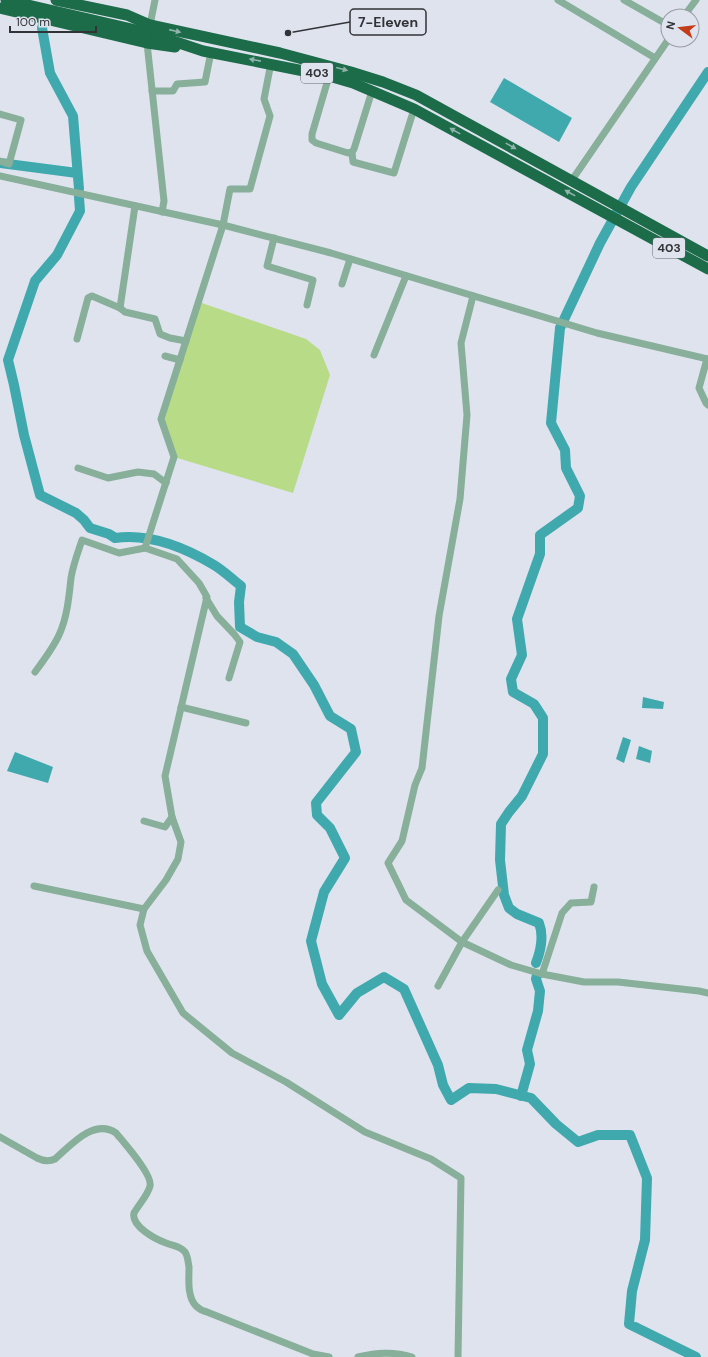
<svg xmlns="http://www.w3.org/2000/svg" width="708" height="1357" font-family="'DM Sans',sans-serif">
<style>
.green{fill:#b8db87}
.water{fill:#40a9ae}
.lines{fill:none;stroke-linecap:round;stroke-linejoin:round}
.river{stroke:#40a9ae;stroke-width:10}
.minor{stroke:#87af99;stroke-width:7}
.highway{stroke:#1c6c4a;stroke-width:11}
.oneway{fill:#91b3ac}
.labels{text-anchor:middle;stroke-width:3;stroke-linejoin:round;paint-order:stroke}
.shield{fill:#dfe3ee;stroke:#66686e;stroke-width:1}
.shield-label{font-size:12px;font-weight:bold;fill:#323337}
.leader{fill:none;stroke:#323337;stroke-width:1.5}
.callout-dot{fill:#323337;stroke:#dfe3ee;stroke-width:1.5}
.callout{fill:#dfe3ee;stroke:#323337;stroke-width:1.5}
.callout-label{font-size:14px;text-anchor:middle;font-weight:bold;fill:#323337}
</style>
<rect width="100%" height="100%" fill="#dfe3ee"/>
<polygon class="green" points="199,302 306,339 320,350 330,375 293,493 174,457 161,419"/>
<g class="water">
<polygon points="504,78 572,118 559,142 490,102"/>
<polygon points="643,697 664,702 663,709 642,708"/>
<polygon points="623,737 631,740 624,763 616,759"/>
<polygon points="639,746 652,751 650,763 636,759"/>
<polygon points="15,752 53,767 48,783 7,771"/>
</g>
<g class="lines">
<g class="river">
<polyline points="47,12 42,28 50,73 73,116 79,189"/>
<polyline points="0,163 77,173"/>
<path d="M 79,197 L 80,211 L 57,255 L 35,281 L 8,360 L 14,385 L 24,435 L 40,495 L 76,513 L 84,520 L 90,528 L 109,534 L 115,538 C 150,533 184,547 214,565 C 224,571 232,579 241,586 L 239,602 L 240,627 L 257,637 L 276,642 L 293,654 L 314,685 L 330,716 L 351,729 L 356,752 L 316,803 L 317,815 L 330,828 L 345,858 L 324,892 L 311,941 L 322,984 L 339,1015 L 357,993 L 384,977 L 404,989 L 438,1065 L 443,1085 L 451,1100 L 469,1088 L 496,1089 L 531,1098 L 556,1124 L 578,1142 L 598,1135 L 630,1135 L 647,1178 L 645,1240 L 632,1291 L 629,1324 L 696,1357"/>
<path d="M 536,963 C 541,950 544,936 539,923 L 517,914 L 509,908 L 504,895 L 500,860 L 501,824 L 509,812 L 522,796 L 543,754 L 543,718 L 534,704 L 513,692 L 511,679 L 522,655 L 517,619 L 540,554 L 540,535 L 578,508 L 580,496 L 566,468 L 565,450 L 551,423 L 560,328 L 600,243 L 631,187 L 708,72"/>
<polyline points="521,1096 530,1064 527,1050 538,1011 540,991 536,979 537,975"/>
</g>
<g class="minor">
<polyline points="558,0 655,58"/>
<polyline points="624,0 668,25"/>
<polyline points="684,16 696,0"/>
<polyline points="150,25 155,0"/>
<polyline points="147,43 164,201 162,212"/>
<polyline points="329,76 312,134 312,140 316,143 348,153 352,152 354,149 372,91"/>
<polyline points="152,91 173,91 177,84 205,82 211,52"/>
<polyline points="0,114 21,120 9,164 0,161"/>
<polyline points="352,152 353,162 394,173 414,109"/>
<polyline points="0,176 223,225 331,253 597,333 708,359"/>
<polyline points="572,180 668,40"/>
<polyline points="135,206 120,308 125,312 155,319 160,334 170,338 186,341"/>
<polyline points="274,238 267,266 313,280 307,305"/>
<polyline points="342,284 350,259"/>
<polyline points="473,296 461,343 467,415 460,499 439,616 422,768 415,785 402,841 388,863 406,900 462,942 511,965 542,974 584,982 618,982 699,991 708,993"/>
<polyline points="77,339 88,298 92,296 120,308"/>
<polyline points="374,355 406,276"/>
<polyline points="165,356 180,360"/>
<polyline points="707,359 699,388 706,403 708,405"/>
<polyline points="78,468 108,478 138,472 154,474 166,483"/>
<polyline points="206,598 217,616 234,634 240,642 229,678"/>
<path d="M 35,672 C 44,660 53,648 59,635 C 67,618 69,597 71,578 C 73,565 78,552 82,540 L 119,553 L 145,548 L 174,457 L 161,419 L 223,225 L 230,189 L 250,189 L 270,116 L 264,99 L 271,63"/>
<polyline points="181,707 246,723"/>
<polyline points="172,817 181,842 178,859 166,880 144,909 140,925 147,951 183,1013 232,1053 286,1082 365,1132 431,1159 461,1178 458,1357"/>
<polyline points="144,821 165,827 172,817 165,776 207,597 199,583 177,559 145,548"/>
<polyline points="34,886 144,909"/>
<polyline points="542,974 562,913 571,903 591,902 594,887"/>
<polyline points="438,986 462,942 498,890"/>
<path d="M 0,1137 L 37,1158 C 43,1161 49,1162 55,1159 C 71,1145 94,1118 116,1133 C 124,1143 153,1175 150,1186 C 148,1195 139,1204 134,1213 C 131,1226 155,1239 166,1243 C 173,1246 180,1246 185,1252 C 188,1256 188,1262 189,1267 C 189,1279 187,1297 196,1306 C 199,1309 203,1311 207,1312 L 313,1354 L 329,1357"/>
<path d="M 358,1357 C 376,1353 393,1351 412,1357"/>
</g>
<g class="highway">
<polyline points="6,0 149,33 203,51 329,76 353,83 414,109 708,269"/>
<polyline points="56,0 127,15 150,25 280,53 351,72 383,82 416,95 708,256"/>
<polyline points="0,8 147,43 175,47"/>
</g>
</g>
<defs><path id="oneway-solid" d="M-6-.8H1V-3.2L6.5 0L1 3.2V.8H-6Z"/></defs>
<g class="oneway">
<use href="#oneway-solid" transform="translate(175 31) rotate(13)"/>
<use href="#oneway-solid" transform="translate(255 60) rotate(-169)"/>
<use href="#oneway-solid" transform="translate(342 69) rotate(15)"/>
<use href="#oneway-solid" transform="translate(455 131) rotate(-151)"/>
<use href="#oneway-solid" transform="translate(511 146) rotate(29)"/>
<use href="#oneway-solid" transform="translate(570 193) rotate(-151)"/>
</g>
<g class="labels">
<g class="shield">
<rect x="301" y="63" width="32" height="20" rx="3"/>
<rect x="653" y="238" width="32" height="20" rx="3"/>
</g>
<g class="shield-label">
<text x="317" y="77">403</text>
<text x="669" y="252">403</text>
</g>
</g>
<path class="leader" d="M288 33L350 22"/>
<circle class="callout-dot" cx="288" cy="33" r="4"/>
<rect class="callout" x="350" y="9" width="76" height="26" rx="4"/>
<g class="callout-label">
<text x="388" y="27">7-Eleven</text>
</g>
<g transform="translate(680 28) rotate(285)"><circle r="19" fill="#dfe3ee" stroke="#9a9da5"/>
<path d="M0-3L7 15L0 10L-7 15Z" fill="#c43b17"/>
<text y="-6" font-size="11" font-weight="bold" text-anchor="middle" fill="#323337">N</text>
</g>
<path d="M10 26v6h86v-6" fill="none" stroke="#323337" stroke-width="2"/>
<text x="16" y="26" font-size="12" fill="#323337" stroke="#dfe3ee" stroke-width="3" paint-order="stroke">100 m</text>
</svg>
